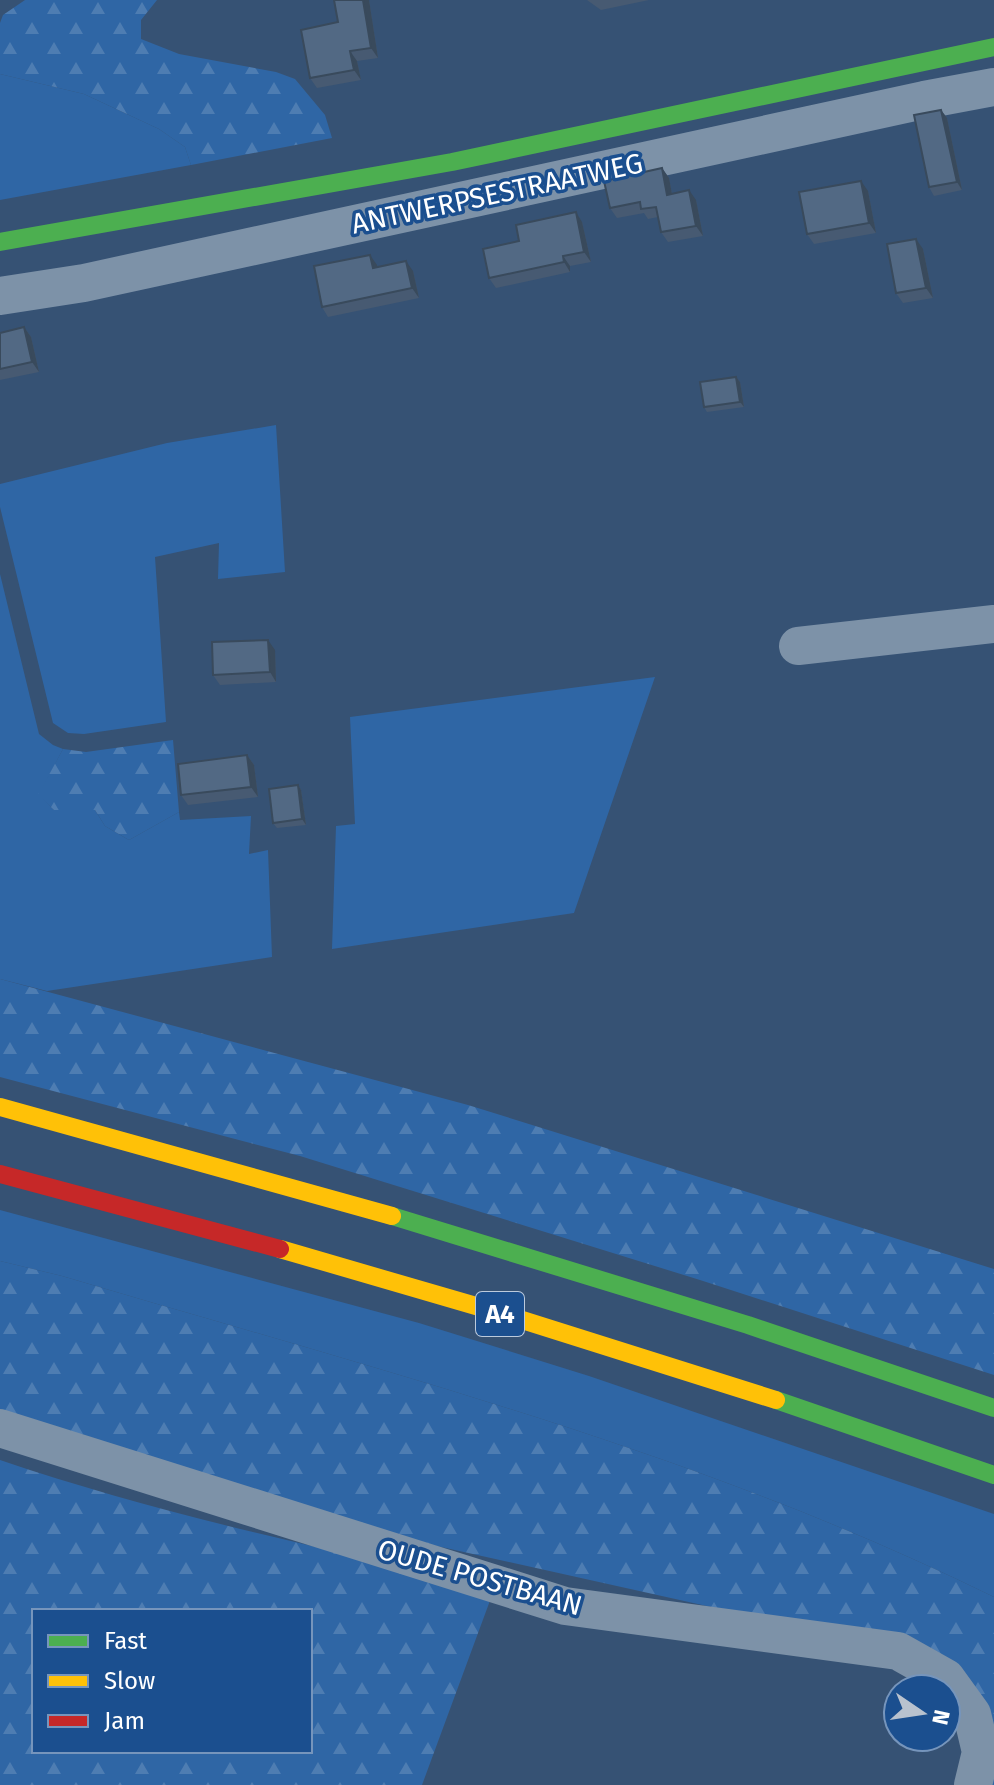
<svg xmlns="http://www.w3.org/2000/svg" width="994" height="1785" font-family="'Fira Sans',sans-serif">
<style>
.green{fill:#2f66a5}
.forest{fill:url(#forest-firs);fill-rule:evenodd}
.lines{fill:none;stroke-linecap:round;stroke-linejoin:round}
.street{stroke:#7d92a8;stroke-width:38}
.fast{stroke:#4caf50;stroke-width:18}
.slow{stroke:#ffc107;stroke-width:18}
.jam{stroke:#c62828;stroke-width:18}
.wall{fill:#475a72}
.shaded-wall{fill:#394a5c}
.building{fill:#526984;stroke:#394a5c;stroke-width:2}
.labels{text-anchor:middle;stroke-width:7;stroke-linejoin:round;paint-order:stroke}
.shield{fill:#1b4f8f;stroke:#bbcadd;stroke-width:2}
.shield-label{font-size:26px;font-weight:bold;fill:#fff}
.street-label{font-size:28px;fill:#fff;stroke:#1b4f8f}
</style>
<defs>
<pattern id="forest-firs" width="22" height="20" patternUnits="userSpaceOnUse" patternTransform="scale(2)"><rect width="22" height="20" fill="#2f66a5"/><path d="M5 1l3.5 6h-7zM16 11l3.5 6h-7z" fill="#4e7db2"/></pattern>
</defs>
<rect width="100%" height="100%" fill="#365274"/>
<g class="green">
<polygon points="0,74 84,94 159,129 185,147 191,165 0,200"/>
<polygon points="276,425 285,572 218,579 219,543 155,557 166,722 84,734 68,733 53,723 0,507 0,484 167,443"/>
<polygon points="0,574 39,734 53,745 63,749 39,795 54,810 95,810 105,826 129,840 179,812 180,820 251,816 249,854 268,850 272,957 47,991 0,979"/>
<polygon points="655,677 574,913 332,949 336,826 355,824 350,717"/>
<path d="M 0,1210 L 419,1323 L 589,1376 L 994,1514 L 994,1597 C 700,1452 375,1369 62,1276 L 0,1261 Z"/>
</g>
<g class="forest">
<polygon points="25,0 157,0 141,20 141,39 179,54 276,72 295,79 325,115 332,138 191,165 185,147 159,129 84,94 0,74 0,23 3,15"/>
<polygon points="173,740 179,812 129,840 105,826 95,810 54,810 38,795 63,749 86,752"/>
<polygon points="0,979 468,1105 994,1269 994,1375 700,1280 300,1156 0,1077"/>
<path d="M 0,1261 L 62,1276 C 375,1369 700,1452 994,1597 L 994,1785 L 989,1785 L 923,1654 L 216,1497 L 0,1428 Z"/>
<path d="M 0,1460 C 162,1515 328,1550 495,1587 L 422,1785 L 0,1785 ZM 34,1611 L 310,1611 L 310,1751 L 34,1751 Z"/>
</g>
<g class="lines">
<g class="street">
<polyline points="0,296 84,283 924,100 994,87"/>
<polyline points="798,646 994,624"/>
<polyline points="0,1428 565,1606 898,1651 946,1678 972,1714 981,1752 973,1785"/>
</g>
<g class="fast">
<polyline points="0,242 452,162 994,47"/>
<polyline points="392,1216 748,1325 994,1408"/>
<polyline points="776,1400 994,1475"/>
</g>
<g class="slow">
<polyline points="0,1107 392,1216"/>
<polyline points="280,1249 500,1313 776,1400"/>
</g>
<polyline class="jam" points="0,1174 280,1249"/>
</g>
<g class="wall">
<polygon points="369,0 378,58 357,61 361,80 317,88 310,78 338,22"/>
<polygon points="587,0 649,0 601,10"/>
<polygon points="941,110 947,118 962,190 934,196 929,187"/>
<polygon points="662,168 669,178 672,194 696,200 703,236 668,242 661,232 658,217 648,219 644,213 617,218 610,208"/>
<polygon points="868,191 876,233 814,244 807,234"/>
<polygon points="582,222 591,262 570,266 570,272 496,288 489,278 519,241"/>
<polygon points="923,249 933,298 903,303 896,293"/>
<polygon points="377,265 377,267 413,271 419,298 328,317 322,307"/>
<polygon points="24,327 31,337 39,372 0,380 0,333"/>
<polygon points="736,377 740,382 744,407 707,412 704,407"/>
<polygon points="275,650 276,682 220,685 213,675"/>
<polygon points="247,755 254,765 258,797 188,805 181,795"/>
<polygon points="298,785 301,790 306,825 277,828 273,823"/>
</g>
<g class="shaded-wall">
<polygon points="363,0 369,0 378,58 371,48"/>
<polygon points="350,51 357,61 361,80 354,70"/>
<polygon points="941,110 947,118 962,190 957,182"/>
<polygon points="662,168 669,178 674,205 667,195"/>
<polygon points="861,181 868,191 876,233 869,223"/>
<polygon points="689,190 696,200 703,236 696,226"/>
<polygon points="576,212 582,222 591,262 584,252"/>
<polygon points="916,239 923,249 933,298 926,288"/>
<polygon points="370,255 377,265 380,278 373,268"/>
<polygon points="563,256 570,266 570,272 564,262"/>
<polygon points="406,261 413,271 419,298 412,288"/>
<polygon points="24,327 31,337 39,372 32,362"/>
<polygon points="736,377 740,382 744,407 740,402"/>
<polygon points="268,640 275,650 276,682 270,672"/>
<polygon points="247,755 254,765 258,797 251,787"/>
<polygon points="298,785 301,790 306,825 302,819"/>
</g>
<g class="building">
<polygon points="334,0 363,0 371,48 350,51 354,70 310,78 301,30 338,22"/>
<polygon points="941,110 957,182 929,187 914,115"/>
<polygon points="662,168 667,195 689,190 696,226 661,232 656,207 641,209 640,202 610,208 604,181"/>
<polygon points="861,181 869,223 807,234 799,192"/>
<polygon points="576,212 584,252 563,256 564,262 489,278 483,249 519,241 516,225"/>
<polygon points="916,239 926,288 896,293 887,244"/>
<polygon points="370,255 373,268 406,261 412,288 322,307 314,266"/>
<polygon points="24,327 32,362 0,369 0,333"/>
<polygon points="736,377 740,402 704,407 700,382"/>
<polygon points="268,640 270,672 213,675 212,642"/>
<polygon points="247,755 251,787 181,795 178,764"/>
<polygon points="298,785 302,819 273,823 269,789"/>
</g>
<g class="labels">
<rect class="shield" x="476" y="1292" width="48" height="44" rx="6"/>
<g class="shield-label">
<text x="500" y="1323">A4</text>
</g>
<g class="street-label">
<text transform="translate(497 193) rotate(-12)" y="10">ANTWERPSESTRAATWEG</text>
<text transform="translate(480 1577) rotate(16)" y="10">OUDE POSTBAAN</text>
</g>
</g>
<rect x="32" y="1609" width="280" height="144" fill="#1b4f8f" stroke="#7695bc" stroke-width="2"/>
<rect x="48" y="1635" width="40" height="12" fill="#4caf50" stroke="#7695bc" stroke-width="2"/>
<text x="104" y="1649" font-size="24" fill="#ffffff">Fast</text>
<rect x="48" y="1675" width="40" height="12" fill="#ffc107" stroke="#7695bc" stroke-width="2"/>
<text x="104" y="1689" font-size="24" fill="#ffffff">Slow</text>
<rect x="48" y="1715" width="40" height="12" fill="#c62828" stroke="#7695bc" stroke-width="2"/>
<text x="104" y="1729" font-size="24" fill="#ffffff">Jam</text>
<g transform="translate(922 1713) rotate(103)"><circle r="38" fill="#1b4f8f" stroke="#7695bc" stroke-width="2"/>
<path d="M0-6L14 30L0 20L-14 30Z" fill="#b9c2ce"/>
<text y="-12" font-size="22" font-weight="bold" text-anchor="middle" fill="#ffffff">N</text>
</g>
</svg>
